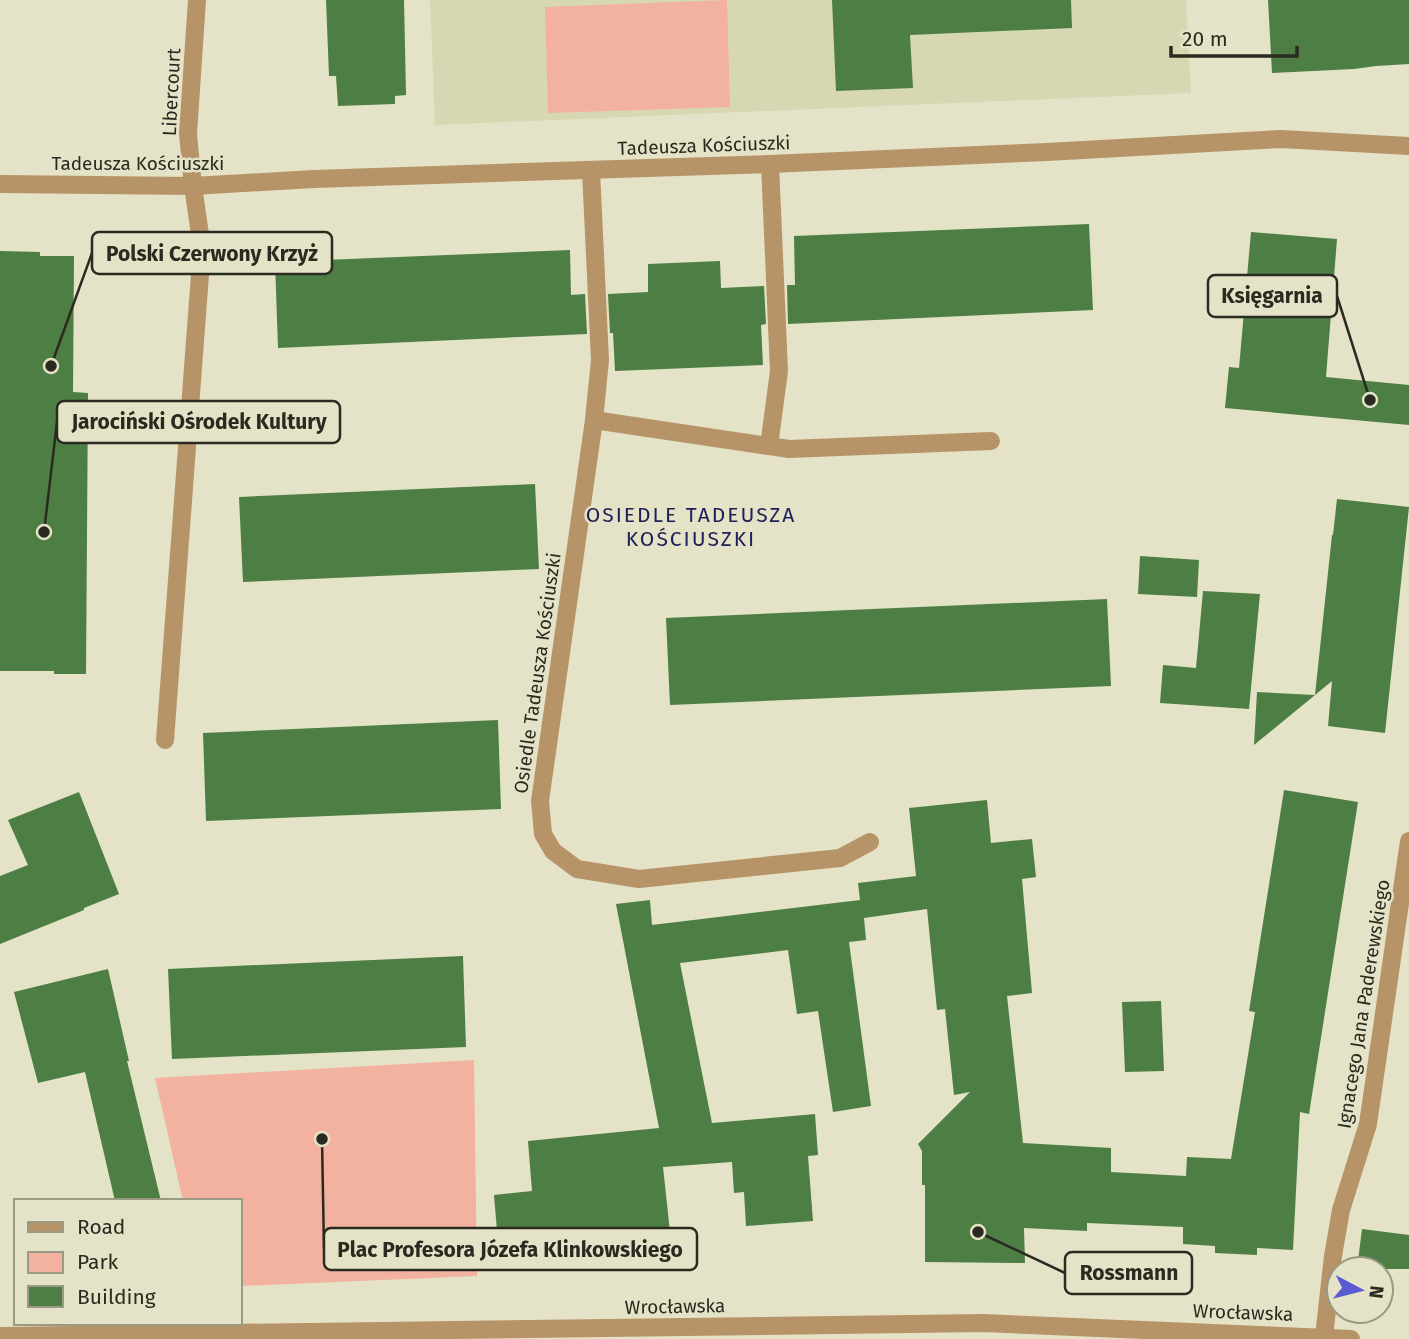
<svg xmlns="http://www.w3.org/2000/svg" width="1409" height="1339" font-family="'Fira Sans',sans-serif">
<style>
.built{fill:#d8d7b3}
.green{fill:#f3b29f}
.building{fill:#4d7e43}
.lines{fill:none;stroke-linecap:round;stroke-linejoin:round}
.minor{stroke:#b79368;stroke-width:18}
.labels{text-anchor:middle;stroke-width:5;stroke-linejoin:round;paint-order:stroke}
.street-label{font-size:19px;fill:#2b2a20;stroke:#e4e3c7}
.neighbourhood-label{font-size:21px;letter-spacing:2px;fill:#21215a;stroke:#e4e3c7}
.leader{fill:none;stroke:#2b2a20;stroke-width:2.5}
.callout-dot{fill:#2b2a20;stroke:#e4e3c7;stroke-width:2.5}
.callout{fill:#e4e3c7;stroke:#2b2a20;stroke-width:2.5}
.callout-label{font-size:21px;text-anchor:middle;font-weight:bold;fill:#2b2a20}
</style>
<rect width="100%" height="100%" fill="#e4e3c7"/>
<polygon class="built" points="430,0 1186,0 1191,93 435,125"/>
<g class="green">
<polygon points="727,0 730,107 548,113 545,7"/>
<polygon points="474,1060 477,1276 240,1286 240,1201 183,1201 155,1078"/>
</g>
<g class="building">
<polygon points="326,0 404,0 406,95 395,96 395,104 338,106 336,76 329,76"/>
<polygon points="832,0 1071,0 1072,28 910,35 913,88 836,91"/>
<polygon points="1268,0 1409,0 1409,64 1376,66 1354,69 1272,73"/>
<polygon points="1089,224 1093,310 788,324 787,285 795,285 794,236"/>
<polygon points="1251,232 1337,239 1326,377 1409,385 1409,425 1225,408 1229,367 1239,368"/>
<polygon points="570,250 571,295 585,294 587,334 278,348 275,262"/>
<polygon points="0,251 40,252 40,256 74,256 73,392 88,393 86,674 54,674 54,671 0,671"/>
<polygon points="720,261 721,288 764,286 766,324 761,325 763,365 615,371 613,333 610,333 608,294 648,292 648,264"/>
<polygon points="535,484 539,569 243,582 239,497"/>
<polygon points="1337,499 1409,507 1385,733 1328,726 1332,681 1315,695 1332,535 1333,535"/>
<polygon points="1140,556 1199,560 1197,597 1138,594"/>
<polygon points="1203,591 1260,594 1249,709 1160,703 1163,665 1196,668"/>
<polygon points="1107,599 1111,686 670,705 666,618"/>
<polygon points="1257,692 1315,695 1254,745"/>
<polygon points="498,720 501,809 206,821 203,733"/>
<polygon points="1284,790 1358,802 1309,1114 1300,1112 1293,1250 1257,1248 1257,1255 1215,1253 1215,1246 1183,1244 1183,1227 1087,1223 1087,1231 1024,1228 1025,1263 925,1262 925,1185 922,1185 922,1151 918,1144 970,1092 954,1095 945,1009 937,1010 927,909 864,918 866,940 849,942 871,1106 833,1112 818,1011 797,1014 788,950 680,963 712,1123 815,1114 818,1155 808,1156 813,1221 746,1226 744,1192 734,1193 732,1162 663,1167 670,1232 540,1245 539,1239 498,1243 494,1195 532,1191 528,1141 659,1128 616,904 650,900 652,925 860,900 858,883 916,876 909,808 987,800 991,843 1032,839 1036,877 1022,879 1032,993 1007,996 1023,1143 1111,1148 1111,1172 1186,1176 1187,1157 1231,1159 1255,1012 1249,1011"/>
<polygon points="79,792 119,894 84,908 84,910 0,944 0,876 28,865 8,820"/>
<polygon points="463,956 466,1047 172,1059 168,969"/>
<polygon points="108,969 129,1061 127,1061 161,1201 115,1201 85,1072 38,1083 14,992"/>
<polygon points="1161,1001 1164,1071 1125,1072 1122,1002"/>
<polygon points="1362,1229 1409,1235 1409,1269 1357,1269"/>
</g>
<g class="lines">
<g class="minor">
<polyline points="591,171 600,360 594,420 540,801 543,834 553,851 577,869 639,879 840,858 870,842"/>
<polyline points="0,184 193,186 314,179 770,164 1047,152 1281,139 1409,146"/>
<polyline points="594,420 789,449 991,441"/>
<polyline points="769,446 779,371 770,164"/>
<polyline points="165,740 202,248 193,186 188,134 197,0"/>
<polyline points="0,1336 983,1323 1351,1339"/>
<polyline points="1324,1337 1333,1256 1341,1210 1368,1124 1409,841"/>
</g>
</g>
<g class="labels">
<g class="street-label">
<text transform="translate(171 92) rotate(-87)" y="7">Libercourt</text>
<text transform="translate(704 145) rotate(-2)" y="7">Tadeusza Kościuszki</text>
<text x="138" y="170">Tadeusza Kościuszki</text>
<text transform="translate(537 673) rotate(-82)" y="7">Osiedle Tadeusza Kościuszki</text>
<text transform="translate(1363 1004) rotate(-81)" y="7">Ignacego Jana Paderewskiego</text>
<text transform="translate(675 1306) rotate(-1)" y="7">Wrocławska</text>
<text transform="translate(1243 1312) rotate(2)" y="7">Wrocławska</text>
</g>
<g class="neighbourhood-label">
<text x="691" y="522">OSIEDLE TADEUSZA<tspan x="691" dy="24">KOŚCIUSZKI</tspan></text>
</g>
</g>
<path class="leader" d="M51 366L92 253M1370 400L1337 296M44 532L57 422M322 1139L324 1249M978 1232L1065 1273"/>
<g class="callout-dot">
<circle cx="51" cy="366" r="7"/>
<circle cx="1370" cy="400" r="7"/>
<circle cx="44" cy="532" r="7"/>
<circle cx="322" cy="1139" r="7"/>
<circle cx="978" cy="1232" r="7"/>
</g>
<g class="callout">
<rect x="92" y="232" width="240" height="42" rx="7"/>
<rect x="1208" y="275" width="129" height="42" rx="7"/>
<rect x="57" y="401" width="283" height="42" rx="7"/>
<rect x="324" y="1228" width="373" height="42" rx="7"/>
<rect x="1065" y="1252" width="127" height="42" rx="7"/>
</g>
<g class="callout-label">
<text x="212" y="261">Polski Czerwony Krzyż</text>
<text x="1272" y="303">Księgarnia</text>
<text x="199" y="429">Jarociński Ośrodek Kultury</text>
<text x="510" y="1257">Plac Profesora Józefa Klinkowskiego</text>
<text x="1129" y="1280">Rossmann</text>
</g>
<rect x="14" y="1199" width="228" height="126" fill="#e4e3c7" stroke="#9a9984" stroke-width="2"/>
<rect x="28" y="1222" width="35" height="10" fill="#b79368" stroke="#9a9984" stroke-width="2"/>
<text x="77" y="1234" font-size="21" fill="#2b2a20">Road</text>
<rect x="28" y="1252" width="35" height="21" fill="#f3b29f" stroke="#9a9984" stroke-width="2"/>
<text x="77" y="1269" font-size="21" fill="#2b2a20">Park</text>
<rect x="28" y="1286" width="35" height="21" fill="#4d7e43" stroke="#9a9984" stroke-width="2"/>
<text x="77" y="1304" font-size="21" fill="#2b2a20">Building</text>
<g transform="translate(1360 1290) rotate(97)"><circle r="33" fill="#e4e3c7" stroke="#9a9984" stroke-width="2"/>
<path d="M0-5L12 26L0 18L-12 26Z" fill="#5a5bd2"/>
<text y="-10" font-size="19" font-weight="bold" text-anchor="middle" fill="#2b2a20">N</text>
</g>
<path d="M1171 46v10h126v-10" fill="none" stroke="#2b2a20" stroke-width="3.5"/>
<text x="1182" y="46" font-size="21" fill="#2b2a20" stroke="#e4e3c7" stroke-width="5" paint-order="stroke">20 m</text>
</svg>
